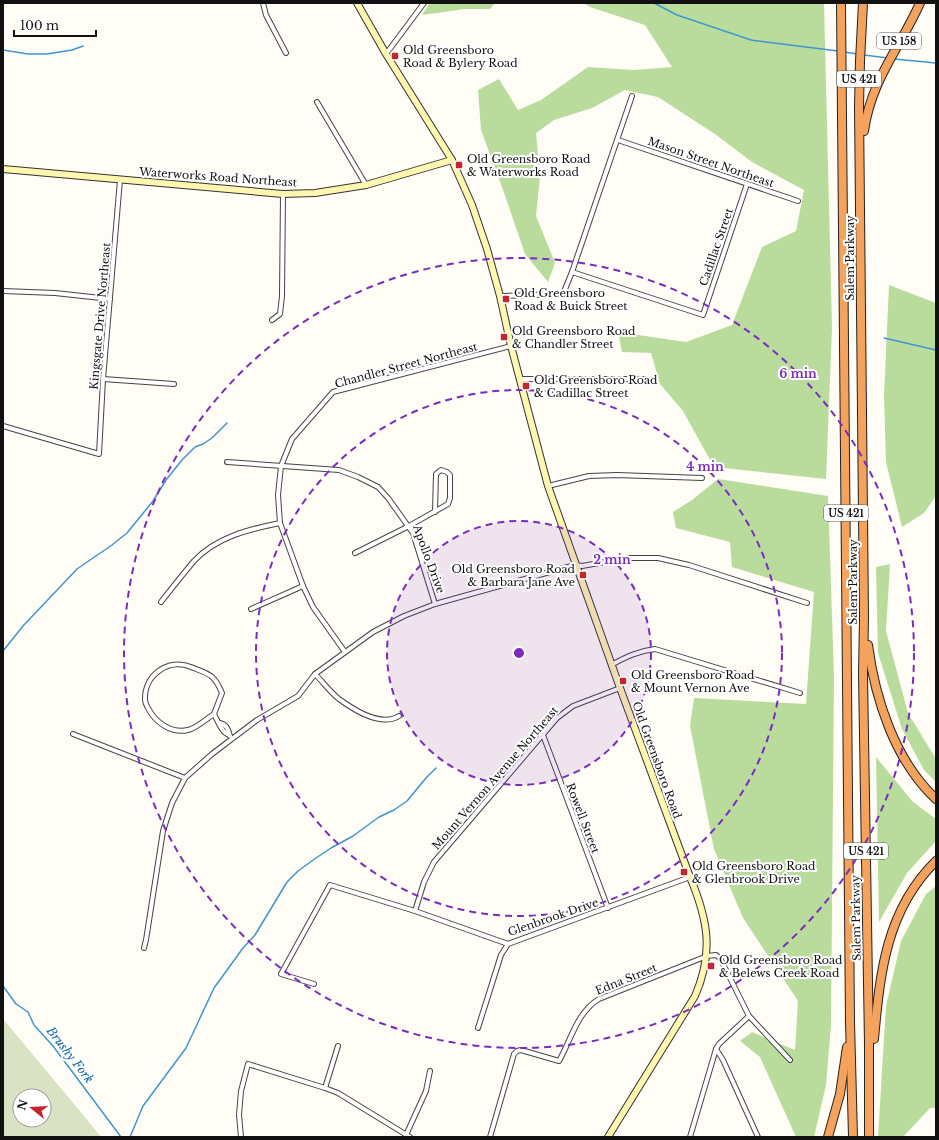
<svg xmlns="http://www.w3.org/2000/svg" width="939" height="1140" font-family="'Libre Baskerville',serif">
<style>
.forest{fill:#b9dc9c}
.cemetery{fill:#d9e3c4;fill-rule:evenodd}
.lines{fill:none;stroke-linecap:round;stroke-linejoin:round}
.stream{stroke:#3f96cf;stroke-width:1.5}
.street-casing{stroke:#444;stroke-width:6}
.secondary-casing{stroke:#333;stroke-width:8}
.highway-casing{stroke:#222;stroke-width:10}
.street{stroke:#fff;stroke-width:4}
.secondary{stroke:#fff6b0;stroke-width:6}
.highway{stroke:#f5a25d;stroke-width:8}
.ring{fill:none;stroke:#7b2cbf;stroke-width:2;stroke-dasharray:7 5}
.poi-dot{fill:#c4262e;stroke:#fff;stroke-width:1.5}
.labels{text-anchor:middle;stroke-width:4;stroke-linejoin:round;paint-order:stroke}
.shield{fill:#fff;stroke:#585858;stroke-width:1}
.shield-label{font-size:10px;font-weight:bold;fill:#111}
.poi-label{font-size:11px;fill:#111;stroke:#fff;text-anchor:start}
.street-label{font-size:11px;fill:#111;stroke:#fff}
.water-label{font-size:12px;font-style:italic;fill:#1768a6;stroke:#fff}
.centre{fill:#7b2cbf;stroke:#fff;stroke-width:2}
.ring-label{font-size:12px;text-anchor:middle;font-weight:bold;fill:#7b2cbf;stroke:#fff;stroke-width:4;stroke-linejoin:round;paint-order:stroke}
</style>
<rect width="100%" height="100%" fill="#fffdf5"/>
<g class="forest">
<polygon points="430,3 495,3 490,9 465,9 422,15"/>
<polygon points="584,3 824,3 832,327 826,479 714,467 683,411 660,384 651,353 622,352 618,332 686,342 732,325 762,247 796,231 804,190 752,162 715,134 658,97 625,90 592,108 554,120 536,133 540,177 536,216 555,263 548,282 525,254 502,187 481,130 478,90 499,79 518,110 541,100 588,67 634,70 672,67 645,25 590,7"/>
<polygon points="889,285 936,303 936,496 924,513 902,527 886,462 884,396"/>
<polygon points="718,479 828,496 834,676 831,1025 826,1085 814,1137 796,1137 760,1057 740,1041 752,1032 795,1050 798,1001 743,918 714,849 690,726 694,698 806,704 814,592 732,567 730,542 676,528 673,512 692,500"/>
<polygon points="890,564 886,631 908,713 936,759 936,782 924,770 902,729 878,653 876,567"/>
<polygon points="876,757 913,802 936,819 936,841 907,873 879,922"/>
<polygon points="936,886 936,1108 930,1108 903,1137 878,1137 886,1006 901,941 926,894"/>
</g>
<path class="cemetery" d="M 3,1019 L 84,1116 L 101,1137 L 3,1137 ZM 20,1096 L 44,1096 L 44,1120 L 20,1120 Z"/>
<g class="lines">
<g class="stream">
<polyline points="654,3 677,15 751,40 838,51"/>
<polyline points="3,50 28,54 47,54 72,50 83,46"/>
<polyline points="844,52 858,54"/>
<polyline points="864,55 888,58"/>
<polyline points="894,59 936,63"/>
<polyline points="884,338 936,350"/>
<polyline points="3,651 23,626 77,569 112,545 127,533 153,501 166,480 182,460 195,447 203,444 212,438 227,423"/>
<polyline points="3,986 16,1004 28,1012 34,1025 53,1046 121,1137"/>
<polyline points="130,1137 143,1106 186,1048 214,988 243,948 255,935 287,882 298,871 316,858 331,848 353,836 379,817 394,810 407,801 426,778 436,768"/>
</g>
<defs>
<g id="street">
<polyline points="263,3 266,15 286,53"/>
<polyline points="386,54 424,3"/>
<polyline points="317,102 366,185"/>
<polyline points="618,140 798,201"/>
<polyline points="572,272 703,315 747,184"/>
<polyline points="3,291 55,293 110,299"/>
<polyline points="500,296 563,294 572,272 632,96"/>
<polyline points="272,320 280,314 282,296 283,194"/>
<polyline points="103,379 174,384"/>
<polyline points="520,379 644,379"/>
<polyline points="3,426 99,454 103,379 120,180"/>
<polyline points="227,462 339,470 358,477 378,487 388,498 413,533 435,604"/>
<polyline points="548,486 589,476 617,475 702,478"/>
<polyline points="355,553 409,526 448,504 450,498 450,475 447,472 441,470 436,474 435,512"/>
<path d="M 161,602 C 172,588 183,574 194,561 C 216,537 250,529 280,523"/>
<polyline points="251,609 303,586"/>
<polyline points="345,652 313,607 303,586 280,523 278,495 281,466 292,439 333,392 511,346"/>
<path d="M 611,665 C 626,657 638,651 655,649 L 800,693"/>
<path d="M 315,674 C 323,682 330,692 339,699 C 354,710 381,727 399,716"/>
<path d="M 214,714 C 206,719 197,728 188,730 C 171,734 155,722 148,708 C 147,706 145,703 145,700 C 144,675 168,658 191,667 C 209,674 214,674 222,693 L 214,714 C 218,721 221,732 229,735"/>
<path d="M 220,723 C 227,725 228,729 230,736"/>
<polyline points="73,734 185,778"/>
<polyline points="543,735 608,908"/>
<polyline points="415,911 424,882 434,862 557,718 573,706 620,688"/>
<polyline points="144,948 146,940 163,831 172,803 185,778 212,754 257,720 298,696 315,674 373,632 404,616 435,604 575,565 582,566 628,558 658,558 689,565 807,603"/>
<polyline points="314,984 281,974 330,885 415,911 508,944 690,877"/>
<polyline points="478,1028 501,955 508,944"/>
<polyline points="716,1049 723,1060 758,1137"/>
<polyline points="325,1088 338,1046"/>
<polyline points="406,1135 426,1091 430,1071"/>
<polyline points="241,1137 239,1115 241,1091 248,1064 325,1088 338,1093 410,1137"/>
<path d="M 490,1137 L 514,1054 L 517,1051 L 521,1050 L 559,1061 C 571,1040 577,1012 599,999 L 707,956 L 716,955 L 720,958 L 749,1016 L 790,1060"/>
<polyline points="690,1137 716,1049 719,1044 749,1016"/>
</g>
<g id="secondary">
<path d="M 357,3 L 386,54 L 452,160 L 472,205 L 487,249 L 500,296 L 511,346 L 548,486 L 620,688 L 690,877 C 708,920 714,952 695,996 L 608,1137"/>
<polyline points="3,169 283,194 315,193 366,185 452,160"/>
</g>
<g id="highway">
<polyline points="841,3 850,1022 853,1137"/>
<polyline points="863,3 860,61 859,107 864,617 863,674 869,1044 869,1137"/>
<path d="M 864,131 C 871,80 900,48 920,3"/>
<path d="M 868,645 C 875,699 895,761 936,799"/>
<path d="M 874,1039 C 880,973 886,910 936,861"/>
<polyline points="828,1137 840,1094 847,1047"/>
</g>
</defs>
<use href="#street" class="street-casing"/>
<use href="#secondary" class="secondary-casing"/>
<use href="#highway" class="highway-casing"/>
<use href="#street" class="street"/>
<use href="#secondary" class="secondary"/>
<use href="#highway" class="highway"/>
</g>
<circle cx="519" cy="653" r="132" fill="#7b2cbf" fill-opacity=".12"/>
<g class="ring">
<circle cx="519" cy="653" r="132"/>
<circle cx="519" cy="653" r="263"/>
<circle cx="519" cy="653" r="395"/>
</g>
<g class="poi-dot">
<rect x="391" y="52" width="8" height="8" rx="2"/>
<rect x="455" y="161" width="8" height="8" rx="2"/>
<rect x="502" y="295" width="8" height="8" rx="2"/>
<rect x="500" y="333" width="8" height="8" rx="2"/>
<rect x="522" y="382" width="8" height="8" rx="2"/>
<rect x="579" y="571" width="8" height="8" rx="2"/>
<rect x="619" y="677" width="8" height="8" rx="2"/>
<rect x="680" y="868" width="8" height="8" rx="2"/>
<rect x="707" y="962" width="8" height="8" rx="2"/>
</g>
<g class="labels">
<g class="shield">
<rect x="877" y="33" width="44" height="16" rx="3"/>
<rect x="837" y="71" width="44" height="16" rx="3"/>
<rect x="824" y="505" width="44" height="16" rx="3"/>
<rect x="844" y="843" width="44" height="16" rx="3"/>
</g>
<g class="shield-label">
<text x="899" y="45">US 158</text>
<text x="859" y="83">US 421</text>
<text x="846" y="517">US 421</text>
<text x="866" y="855">US 421</text>
</g>
<g class="poi-label">
<text x="403" y="54">Old Greensboro<tspan x="403" dy="13">Road &amp; Bylery Road</tspan></text>
<text x="467" y="163">Old Greensboro Road<tspan x="467" dy="13">&amp; Waterworks Road</tspan></text>
<text x="514" y="297">Old Greensboro<tspan x="514" dy="13">Road &amp; Buick Street</tspan></text>
<text x="512" y="335">Old Greensboro Road<tspan x="512" dy="13">&amp; Chandler Street</tspan></text>
<text x="534" y="384">Old Greensboro Road<tspan x="534" dy="13">&amp; Cadillac Street</tspan></text>
<text x="575" y="573" text-anchor="end">Old Greensboro Road<tspan x="575" dy="13">&amp; Barbara Jane Ave</tspan></text>
<text x="631" y="679">Old Greensboro Road<tspan x="631" dy="13">&amp; Mount Vernon Ave</tspan></text>
<text x="692" y="870">Old Greensboro Road<tspan x="692" dy="13">&amp; Glenbrook Drive</tspan></text>
<text x="719" y="964">Old Greensboro Road<tspan x="719" dy="13">&amp; Belews Creek Road</tspan></text>
</g>
<g class="street-label">
<text transform="translate(711 162) rotate(19)" y="4">Mason Street Northeast</text>
<text transform="translate(218 177) rotate(4)" y="4">Waterworks Road Northeast</text>
<text transform="translate(716 247) rotate(-71)" y="4">Cadillac Street</text>
<text transform="translate(850 258) rotate(-90)" y="4">Salem Parkway</text>
<text transform="translate(100 316) rotate(-85)" y="4">Kingsgate Drive Northeast</text>
<text transform="translate(406 365) rotate(-15)" y="4">Chandler Street Northeast</text>
<text transform="translate(429 559) rotate(70)" y="4">Apollo Drive</text>
<text transform="translate(853 582) rotate(-90)" y="4">Salem Parkway</text>
<text transform="translate(657 760) rotate(70)" y="4">Old Greensboro Road</text>
<text transform="translate(495 778) rotate(-49)" y="4">Mount Vernon Avenue Northeast</text>
<text transform="translate(583 818) rotate(69)" y="4">Rowell Street</text>
<text transform="translate(553 917) rotate(-19)" y="4">Glenbrook Drive</text>
<text transform="translate(856 918) rotate(-91)" y="4">Salem Parkway</text>
<text transform="translate(626 979) rotate(-22)" y="4">Edna Street</text>
</g>
<g class="water-label">
<text transform="translate(70 1055) rotate(52)" y="4">Brushy Fork</text>
</g>
</g>
<circle cx="519" cy="653" r="6" class="centre"/>
<g class="ring-label">
<text x="798" y="378">6 min</text>
<text x="705" y="471">4 min</text>
<text x="612" y="564">2 min</text>
</g>
<rect width="939" height="1140" fill="none" stroke="#111111" stroke-width="8"/>
<g transform="translate(32 1108) rotate(288)"><circle r="19" fill="#ffffff" stroke="#a0a0a0"/>
<path d="M0-3L7 15L0 10L-7 15Z" fill="#c4262e"/>
<text y="-6" font-size="11" font-weight="bold" text-anchor="middle" fill="#111111">N</text>
</g>
<path d="M14 30v6h82v-6" fill="none" stroke="#111111" stroke-width="2"/>
<text x="20" y="30" font-size="12" fill="#111111" stroke="#ffffff" stroke-width="3" paint-order="stroke">100 m</text>
</svg>
